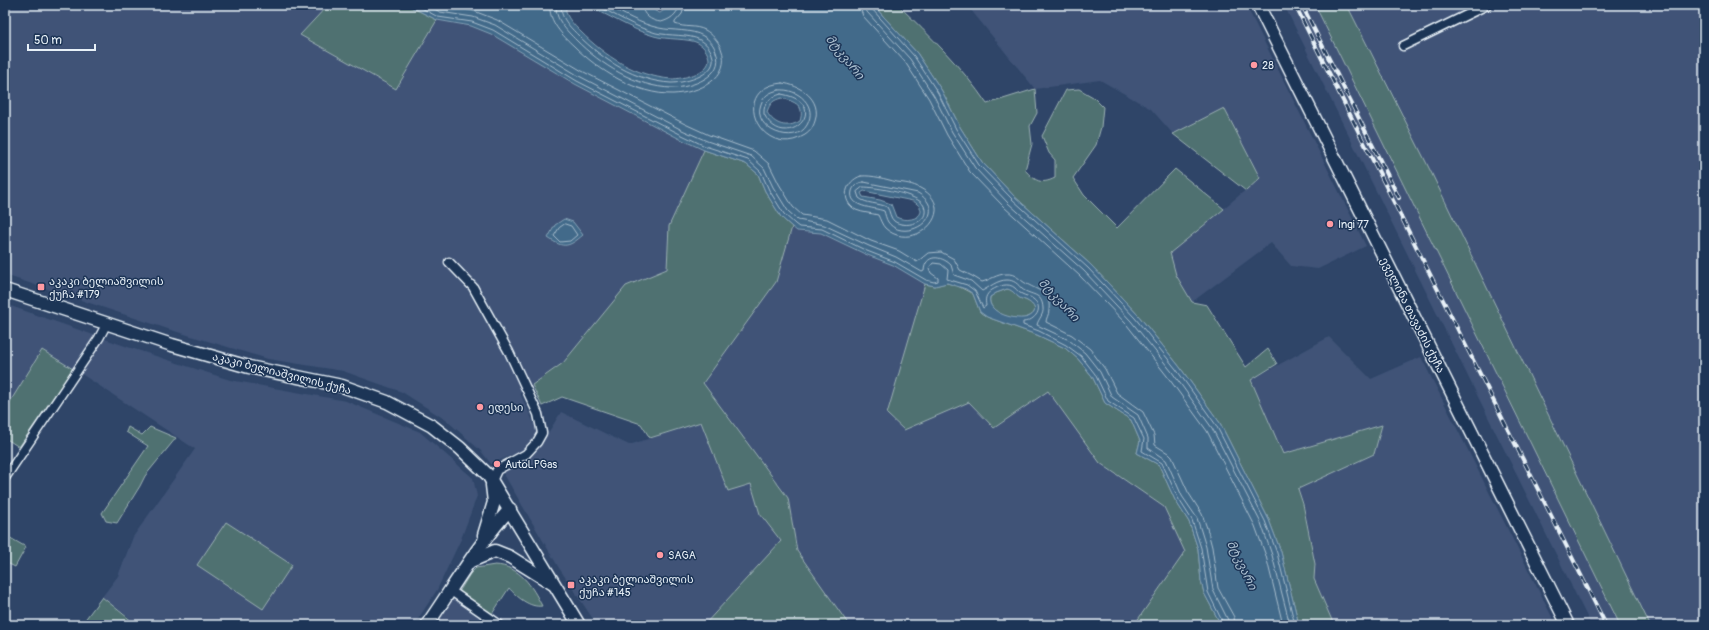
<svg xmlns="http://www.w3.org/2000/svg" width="1709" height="630" font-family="Pangolin,'Noto Sans Georgian',sans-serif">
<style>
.built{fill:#3f5377}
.green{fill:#507171;stroke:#9cb1b4}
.water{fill:#426b8a;stroke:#84a1b6;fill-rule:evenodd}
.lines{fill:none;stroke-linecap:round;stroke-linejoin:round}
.shore{stroke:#a6bbcc;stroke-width:1}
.street-casing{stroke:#e8f1f8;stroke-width:11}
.secondary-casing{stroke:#e8f1f8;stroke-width:15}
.street{stroke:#1d3557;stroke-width:8}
.secondary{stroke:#1d3557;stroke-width:12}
.rail-casing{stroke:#e8f1f8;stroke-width:4}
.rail{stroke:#1d3557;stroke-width:2.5;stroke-dasharray:8;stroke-linecap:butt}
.poi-dot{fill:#ff9aa2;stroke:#1d3557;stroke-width:1.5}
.labels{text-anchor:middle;stroke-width:3;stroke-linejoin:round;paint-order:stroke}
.poi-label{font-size:11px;fill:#e8f1f8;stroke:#1d3557;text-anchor:start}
.street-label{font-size:11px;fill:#e8f1f8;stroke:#1d3557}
.water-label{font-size:12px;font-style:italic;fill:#aec2d2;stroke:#1d3557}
</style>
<rect width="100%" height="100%" fill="#2f4568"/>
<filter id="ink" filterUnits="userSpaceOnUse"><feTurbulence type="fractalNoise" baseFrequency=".025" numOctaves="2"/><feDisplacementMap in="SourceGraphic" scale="8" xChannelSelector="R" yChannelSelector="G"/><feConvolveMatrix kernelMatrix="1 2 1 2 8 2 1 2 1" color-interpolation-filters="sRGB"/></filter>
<g filter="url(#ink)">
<g class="built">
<polygon points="5,5 328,5 300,35 396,89 437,20 471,26 491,33 575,84 704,150 669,226 667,269 626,286 563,363 520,393 538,432 535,443 521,451 491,464 481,451 446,420 402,392 343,371 268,359 171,330 5,275"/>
<polygon points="967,5 1246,5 1366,246 1318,269 1291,266 1271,243 1192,302 1176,275 1170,253 1260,178 1224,109 1173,134 1151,109 1100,80 1035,89"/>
<polygon points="1284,5 1315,5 1620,625 1591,625"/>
<polygon points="1347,5 1704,5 1704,625 1650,625 1431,172"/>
<polygon points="792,227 797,231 821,233 865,254 893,265 925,284 887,414 904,430 969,402 994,428 1048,390 1100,463 1164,507 1186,552 1134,625 849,625 797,551 788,498 703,383 776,282"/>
<polygon points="5,304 128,347 230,380 346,401 420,432 473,478 477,496 461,539 437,590 414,625 139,625 102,597 118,576 133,537 195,449 83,375 42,350 5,410"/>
<polygon points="1329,337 1371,379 1421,357 1556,625 1334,625 1314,579 1315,564 1304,504 1298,489 1374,454 1382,425 1283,454 1251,380"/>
<polygon points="561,412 629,445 701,422 728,490 751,483 760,514 781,541 704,625 597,625 559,568 502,471 537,451"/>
<polygon points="450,597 492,625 431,625"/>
</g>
<g class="green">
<polygon points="328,5 407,5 437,20 396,89 300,35"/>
<path d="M 873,5 L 898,5 C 930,36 962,67 987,104 L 1035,89 L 1037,113 L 1030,126 L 1032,144 L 1025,170 C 1035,181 1041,185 1055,178 L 1055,160 L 1049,153 L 1042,136 L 1066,90 L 1079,89 L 1093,97 L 1103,107 L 1101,127 L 1096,145 L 1073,178 L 1084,195 L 1117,228 L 1175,169 L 1224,209 L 1170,253 L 1176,275 L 1192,302 L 1207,305 L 1246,367 L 1268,349 L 1277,364 L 1251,380 L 1283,454 L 1382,425 L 1374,454 L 1298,489 L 1303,504 L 1315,564 L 1314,579 L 1334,625 L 1299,625 L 1281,552 L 1269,520 L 1220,423 L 1179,366 L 1138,315 L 1091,265 L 1014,196 L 982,162 L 960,127 L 942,91 L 917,53 Z"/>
<polygon points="1315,5 1347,5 1431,172 1650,625 1620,625"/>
<polygon points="1224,108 1260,178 1246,191 1173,134"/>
<polygon points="704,150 746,164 758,174 765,191 781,217 792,227 776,282 703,383 788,498 797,551 849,625 704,625 781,541 760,514 751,484 728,491 701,422 650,438 641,424 562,397 542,406 532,385 563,363 626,286 667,269 669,226"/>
<polygon points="946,283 956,285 973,294 980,312 987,317 1037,335 1065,348 1078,359 1092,376 1105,403 1131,420 1140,441 1137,453 1159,465 1175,500 1189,522 1198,549 1201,581 1204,593 1221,625 1134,625 1185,552 1164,507 1100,463 1048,391 994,428 969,402 904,430 887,414 925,284 935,286"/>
<path d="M 1007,289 C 1014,290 1016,297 1022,299 C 1031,301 1042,311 1028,317 C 1018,322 986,314 990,297 L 996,293 Z"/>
<polygon points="42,350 73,369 19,447 5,438 5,410"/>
<polygon points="128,427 142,435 150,427 176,438 145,476 140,486 117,523 106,521 102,513 148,446 126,432"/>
<polygon points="226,522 292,565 263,609 197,565"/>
<polygon points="5,535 26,547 15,567 5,562"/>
<path d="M 495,565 C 520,566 532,586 542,606 C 530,608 517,597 509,588 L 492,614 L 459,592 L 470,574 L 476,568 Z"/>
<polygon points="102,597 133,622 139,625 81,625"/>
</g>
<g class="water">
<path d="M 407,5 L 567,5 C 562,14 575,26 581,32 C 605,56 635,76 671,79 C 683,79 715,72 708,55 C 706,50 703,46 698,43 C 689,38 666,40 654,36 C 629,29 608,14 585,5 L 650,5 L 655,11 L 660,13 L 671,5 L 873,5 L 917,53 L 942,91 L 960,127 L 982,162 L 1014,196 L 1091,265 L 1138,315 L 1179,366 L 1220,423 L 1269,520 L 1281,552 L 1299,625 L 1221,625 L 1204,593 L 1201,581 L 1198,549 L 1189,522 L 1175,500 L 1159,465 L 1137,453 L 1140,441 L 1131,420 L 1105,403 L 1092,376 L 1078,359 L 1065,348 L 1037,335 L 987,317 L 980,312 L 973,294 L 966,289 L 947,283 L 935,286 L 925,284 L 893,265 L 865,254 L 821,233 L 797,231 L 792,227 L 781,217 L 765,191 L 758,174 L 746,164 L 704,150 L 678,138 L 575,84 L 491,34 L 471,26 L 437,20 ZM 782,98 C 795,102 805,105 800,121 C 787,129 774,125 767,112 C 770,103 773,100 782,98 ZM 864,191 L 913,201 C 933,213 911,225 896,217 L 891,204 L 880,200 L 863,197 L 861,193 ZM 1007,289 C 1014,290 1016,297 1022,299 C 1031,301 1042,311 1028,317 C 1018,321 986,314 990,297 L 996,293 Z"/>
<path d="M 564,219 L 573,222 L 583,235 C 569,247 564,249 548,238 L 555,225 Z"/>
</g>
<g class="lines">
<g class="shore">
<path d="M 416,5 L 438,17 L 472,22 L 493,30 L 577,81 L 680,134 L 705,146 L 748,160 L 761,172 L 769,190 L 784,214 L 795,224 L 799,227 L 822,229 L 867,251 L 895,262 L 926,280 L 934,282 L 938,281 L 938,278 L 931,273 L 929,268 L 933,263 L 941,264 L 948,270 L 947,279 L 967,285 L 975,291 L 983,308 L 986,306 C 985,299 985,295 992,290 C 999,286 1008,282 1015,288 C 1017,290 1019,293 1022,294 C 1025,296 1030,296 1033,299 C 1045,308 1035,321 1023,322 L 1023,325 L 1039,331 L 1066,345 L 1081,356 L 1095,374 L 1108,401 L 1134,418 L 1144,439 L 1142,451 L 1162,463 L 1178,498 L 1192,520 L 1201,548 L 1208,592 L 1224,625"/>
<path d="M 427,5 L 440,12 L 473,17 L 495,25 L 579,76 L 682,130 L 707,141 L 751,156 L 764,168 L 773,187 L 788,211 L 798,220 L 824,225 L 869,246 L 896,257 L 922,272 L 924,271 C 925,254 941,255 951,265 L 954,275 L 971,281 L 982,291 C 990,287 997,280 1007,280 C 1014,280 1018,284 1022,289 C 1031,296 1042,292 1043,308 C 1044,315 1038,319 1037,325 L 1069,340 L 1085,353 L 1100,372 L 1112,397 L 1138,415 L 1148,438 L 1148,448 L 1166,460 L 1182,496 L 1197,518 L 1206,547 L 1213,590 L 1228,620 L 1229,625"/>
<path d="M 440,5 L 474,11 L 497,20 L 582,71 L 685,124 L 709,135 L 754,151 L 769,164 L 779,184 L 793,207 L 802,215 L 827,219 L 871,241 L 899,251 L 917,262 L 928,253 L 941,252 L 954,259 L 960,270 L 972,276 L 982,282 C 990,280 997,274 1006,274 C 1016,273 1019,280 1027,284 C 1039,291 1051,292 1049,310 C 1049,315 1046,318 1046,322 L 1072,335 L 1090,349 L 1105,369 L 1117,393 L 1143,412 L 1154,435 L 1155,445 L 1168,453 L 1172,457 L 1188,492 L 1202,514 L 1207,528 L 1212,547 L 1218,588 L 1234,617 L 1235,625"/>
<path d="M 550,5 C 548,21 563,36 574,46 C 598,70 637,95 673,94 C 698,93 733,78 721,48 C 718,41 712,34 705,30 C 695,25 685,28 675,24 L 675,22 L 682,14 L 685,5"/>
<path d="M 557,5 C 553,18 568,32 576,40 C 601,65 636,87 672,88 C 690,88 726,76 716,52 C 714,45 710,40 703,36 C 692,29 672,31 659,28 C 640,24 624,14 606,5"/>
<path d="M 562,5 C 558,16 571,28 578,35 C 603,60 635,81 671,83 C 686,83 720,74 712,54 C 710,48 706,43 700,40 C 690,34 668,36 656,33 C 634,27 615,14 595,5"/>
<path d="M 642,5 C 642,15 651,21 661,22 C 669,20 678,15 679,5"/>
<polyline points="859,5 863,16 905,62 929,99 947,135 970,172 1004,207 1080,276 1127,325 1167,376 1207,431 1255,526 1266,556 1283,625"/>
<polyline points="865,5 867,12 910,59 934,96 952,132 975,168 1008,203 1084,271 1131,321 1172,372 1212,428 1261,523 1272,555 1290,625"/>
<polyline points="870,5 872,9 914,56 938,93 956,129 979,165 1012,199 1088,268 1135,318 1176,369 1216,425 1265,521 1277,553 1295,625"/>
<path d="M 782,83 C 800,85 822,99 815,121 C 813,127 811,131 805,135 C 761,162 727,88 782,83 Z"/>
<path d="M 779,90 C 798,88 818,106 807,125 C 796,146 751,130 761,104 C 764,95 770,92 779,90 Z"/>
<path d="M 781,94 C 836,103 785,156 764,114 C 763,102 771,97 781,94 Z"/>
<path d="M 861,176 C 873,175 885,179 897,182 C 905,183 913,184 920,188 C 961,209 914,255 885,228 C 882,225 880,219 878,215 C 871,213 863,213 856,210 C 840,201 845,181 861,176 Z"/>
<path d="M 864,182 L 918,193 C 953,215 904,245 888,222 C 886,219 885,214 884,211 C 874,207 848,208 852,191 C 854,185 859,182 864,182 Z"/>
<path d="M 863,187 C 876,187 919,194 924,206 C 931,223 904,229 894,221 C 890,218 890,211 887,207 C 879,203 866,204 859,198 L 857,192 Z"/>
<polygon points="565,224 571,226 577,235 570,241 560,242 554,236 559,228"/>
</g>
<defs>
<g id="street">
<polyline points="1403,46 1487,5"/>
<polyline points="449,262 473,287 509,352 538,414 542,433 537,442 526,454 497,470 492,481"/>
<polyline points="5,478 99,338 107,323"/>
<polyline points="451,591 500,625"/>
</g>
<g id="secondary">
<polyline points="1258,5 1568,625"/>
<polyline points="5,290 172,345 249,367 342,386 387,402 432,426 460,448 488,475 579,625"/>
<polyline points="484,535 494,502 492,485"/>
<polyline points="471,561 495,551 510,557 553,584"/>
<path d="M 427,625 C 454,586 478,544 510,509"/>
</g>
</defs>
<use href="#street" class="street-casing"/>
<use href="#secondary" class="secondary-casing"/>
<use href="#street" class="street"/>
<use href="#secondary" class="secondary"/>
<defs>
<g id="rail">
<polyline points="1295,5 1606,625"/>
<polyline points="1302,5 1399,198"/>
</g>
</defs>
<use href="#rail" class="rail-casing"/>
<use href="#rail" class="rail"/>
</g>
</g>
<g class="poi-dot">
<circle cx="1254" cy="65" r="4"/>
<circle cx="1330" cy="224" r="4"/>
<rect x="37" y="283" width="8" height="8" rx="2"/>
<circle cx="480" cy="407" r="4"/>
<circle cx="497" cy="464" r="4"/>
<circle cx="660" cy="555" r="4"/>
<rect x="567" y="581" width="8" height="8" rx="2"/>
</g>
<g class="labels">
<g class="poi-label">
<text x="1262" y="69">28</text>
<text x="1338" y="228">Ingi 77</text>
<text x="49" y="285">აკაკი ბელიაშვილის<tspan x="49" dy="13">ქუჩა #179</tspan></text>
<text x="488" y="411">ედესი</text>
<text x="505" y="468">AutoLPGas</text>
<text x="668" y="559">SAGA</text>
<text x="579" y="583">აკაკი ბელიაშვილის<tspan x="579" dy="13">ქუჩა #145</tspan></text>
</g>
<g class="street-label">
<text transform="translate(1413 315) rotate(63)" y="4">ეველინა თავაძის ქუჩა</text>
<text transform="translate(282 373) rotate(14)" y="4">აკაკი ბელიაშვილის ქუჩა</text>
</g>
<g class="water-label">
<text transform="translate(845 57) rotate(51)" y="4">მტკვარი</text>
<text transform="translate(1059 300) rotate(47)" y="4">მტკვარი</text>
<text transform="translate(1242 565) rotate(64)" y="4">მტკვარი</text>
</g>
</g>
<rect width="1709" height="630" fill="none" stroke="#1d3557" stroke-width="20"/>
<rect x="10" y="10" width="1689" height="610" fill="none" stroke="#e8f1f8" stroke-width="1.5" filter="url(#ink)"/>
<path d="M28 44v6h67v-6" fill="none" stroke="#e8f1f8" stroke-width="2"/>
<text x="34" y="44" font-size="12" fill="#e8f1f8" stroke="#1d3557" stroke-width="3" paint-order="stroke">50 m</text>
</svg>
